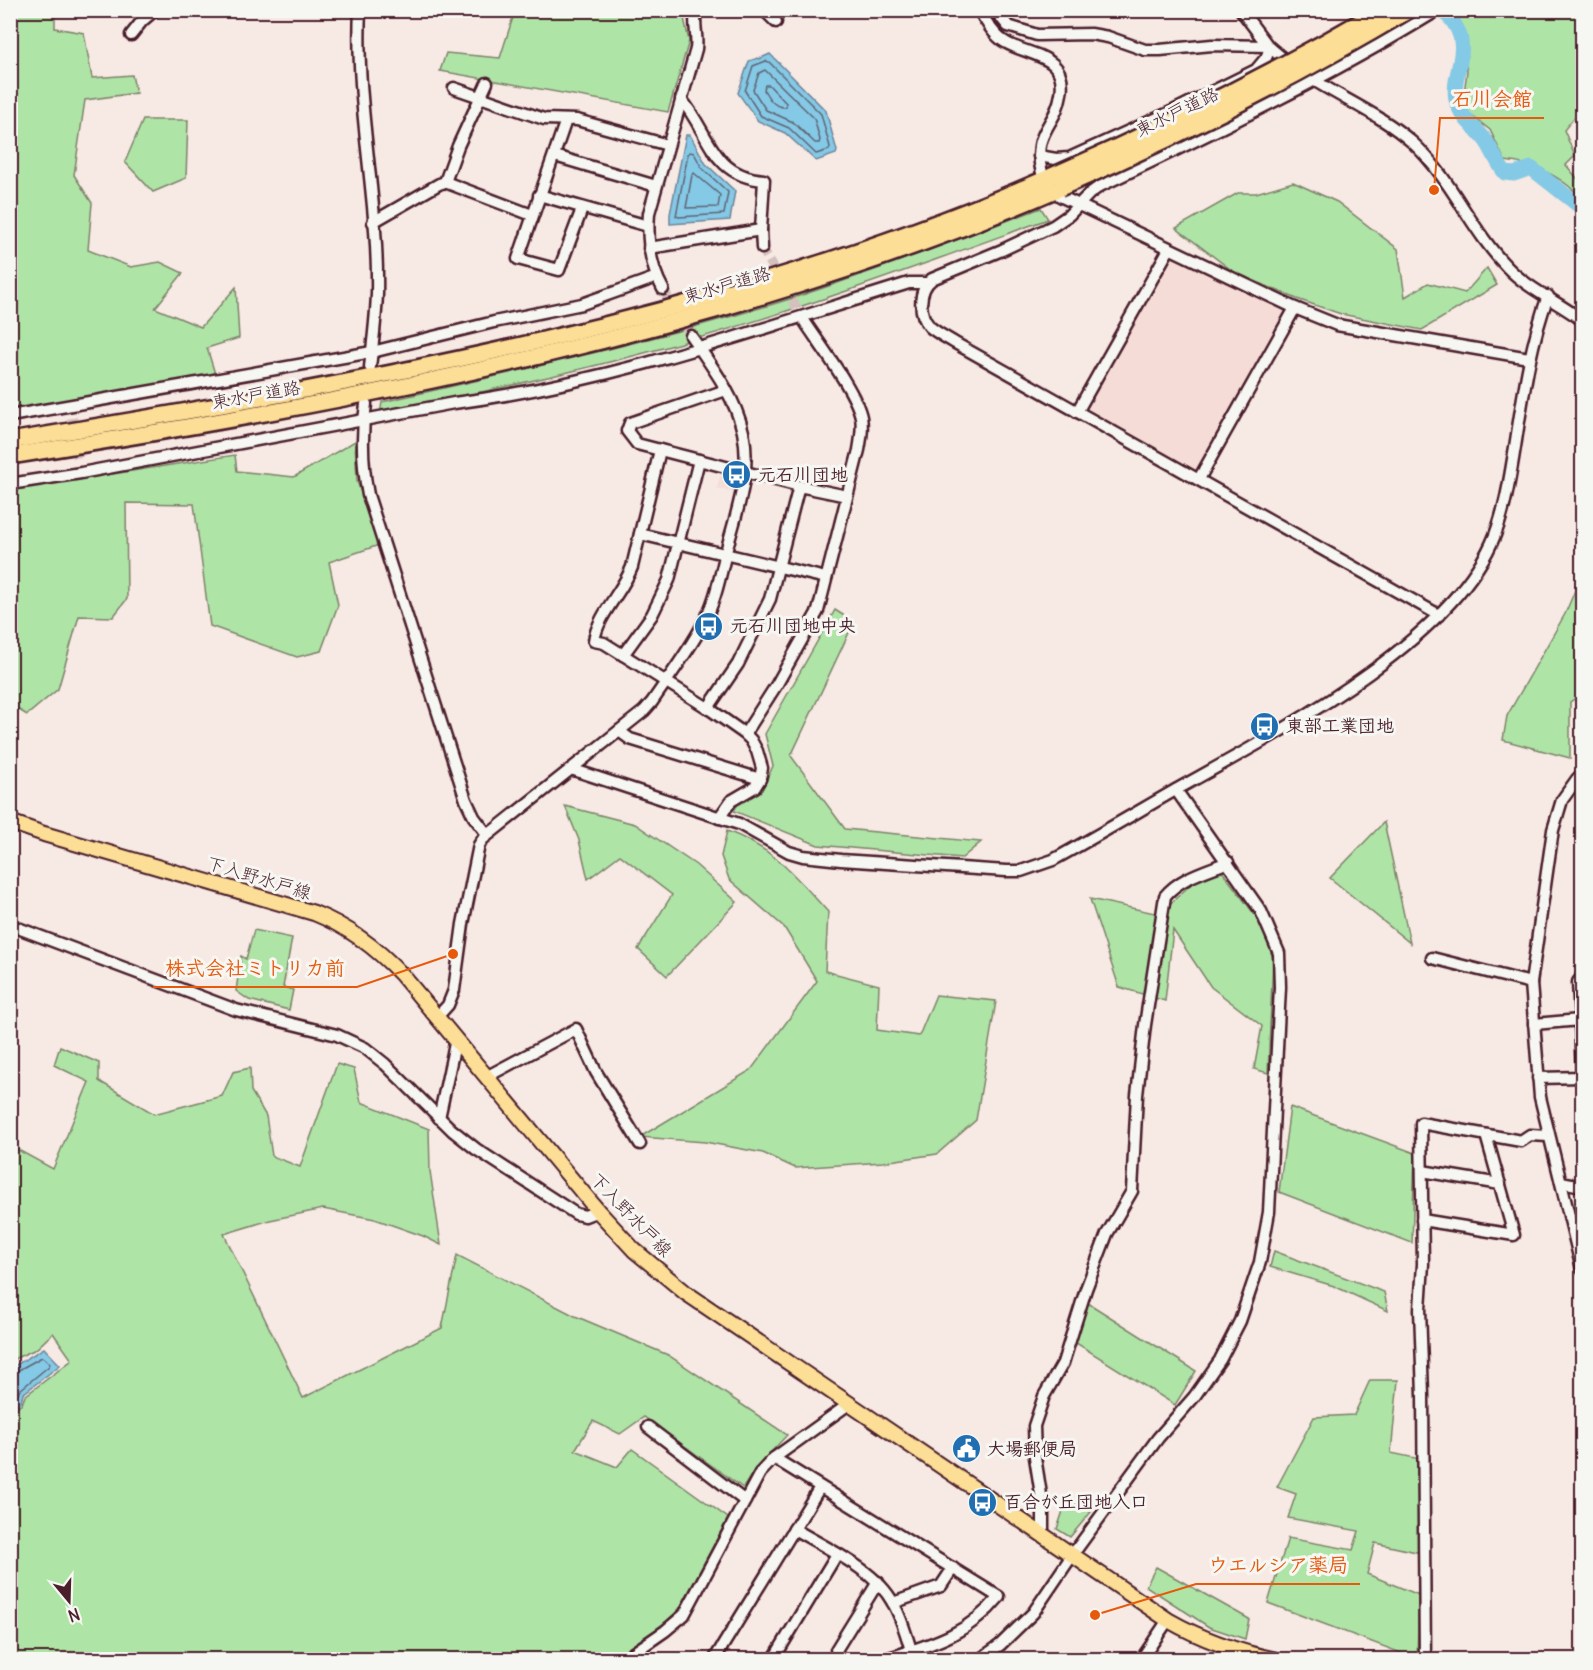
<svg xmlns="http://www.w3.org/2000/svg" width="1593" height="1670" font-family="Delius,'Klee One',sans-serif">
<style>
.built{fill:#f5dcd6}
.green{fill:#afe4a7;stroke:#7c8269;stroke-width:1.5}
.water{fill:#84c9e5;stroke:#6d859b;stroke-width:1.5}
.lines{fill:none;stroke-linecap:round;stroke-linejoin:round}
.shore{stroke:#616375;stroke-width:1.5}
.river{stroke:#84c9e5;stroke-width:15}
.minor-tunnel{stroke:#d4c1be;stroke-width:10;stroke-dasharray:10 5;stroke-linecap:butt}
.minor-casing{stroke:#4a1f2b;stroke-width:15}
.major-casing{stroke:#4a1f2b;stroke-width:18}
.highway-casing{stroke:#4a1f2b;stroke-width:20}
.minor{stroke:#f6f6f2;stroke-width:10}
.major{stroke:#fcde96;stroke-width:14}
.highway{stroke:#fcde96;stroke-width:15}
.highway-bridge-casing{stroke:#4a1f2b;stroke-width:20;stroke-linecap:butt}
.highway-bridge{stroke:#fcde96;stroke-width:15}
.labels{text-anchor:middle;stroke-width:6;stroke-linejoin:round;paint-order:stroke}
.street-label{font-size:18px;fill:#4a1f2b;stroke:#f6f6f2}
.poi-label{font-size:18px;font-weight:bold;fill:#4a1f2b;stroke:#f6f6f2;text-anchor:start}
.leader{fill:none;stroke:#e8590c;stroke-width:2}
.callout-dot{fill:#e8590c;stroke:#f6f6f2;stroke-width:2}
.callout-label{font-size:20px;text-anchor:middle;font-weight:bold;fill:#e8590c;stroke:#f6f6f2;stroke-width:6;stroke-linejoin:round;paint-order:stroke}
</style>
<rect width="100%" height="100%" fill="#f7e9e3"/>
<filter id="ink" filterUnits="userSpaceOnUse"><feTurbulence type="fractalNoise" baseFrequency=".0167" numOctaves="2"/><feDisplacementMap in="SourceGraphic" scale="12" xChannelSelector="R" yChannelSelector="G"/><feConvolveMatrix kernelMatrix="1 2 1 2 8 2 1 2 1" color-interpolation-filters="sRGB"/></filter>
<g filter="url(#ink)">
<g class="built">
<polygon points="1175,256 1283,307 1287,313 1198,468 1192,470 1088,412 1086,406 1167,259"/>
<polygon points="723,469 737,473 734,493 717,488"/>
</g>
<g class="green">
<polygon points="10,11 55,11 55,28 84,33 92,78 132,75 136,93 85,100 74,175 92,203 88,250 131,267 160,262 183,273 155,308 201,327 236,287 239,338 207,348 215,374 25,407 11,405"/>
<polygon points="515,11 688,11 684,18 689,41 668,112 440,71 446,53 500,58"/>
<path d="M 1471,11 L 1582,11 L 1582,108 L 1564,130 L 1575,156 L 1566,165 L 1582,184 L 1582,199 C 1562,176 1534,164 1505,161 L 1490,130 L 1462,108 L 1467,71 L 1457,17 Z"/>
<polygon points="143,120 188,120 186,178 153,192 125,162"/>
<polygon points="1293,182 1337,202 1398,249 1405,297 1428,283 1465,293 1487,268 1497,285 1422,330 1341,314 1297,299 1234,272 1176,228 1238,193 1256,193"/>
<path d="M 1041,208 L 1048,219 C 932,261 814,305 695,339 C 591,369 486,391 380,414 L 382,402 C 520,371 658,340 793,298 C 877,271 959,239 1041,208 Z"/>
<polygon points="355,441 357,481 379,545 329,562 338,605 321,651 297,657 210,626 194,504 126,503 127,599 113,617 79,616 58,689 27,715 11,705 10,490 235,455 237,471 294,477"/>
<polygon points="1582,574 1582,694 1570,702 1570,758 1503,740 1507,716 1565,614"/>
<polygon points="835,610 854,622 791,756 845,829 981,842 962,858 818,845 734,811 738,804 762,790 773,766 765,734"/>
<polygon points="565,806 635,824 696,865 737,902 667,976 638,949 672,895 620,855 588,879 579,840"/>
<polygon points="1384,822 1410,943 1330,878"/>
<path d="M 727,831 C 775,849 795,876 828,912 L 825,971 L 879,985 L 877,1030 L 919,1036 L 936,995 L 996,1001 L 976,1120 L 937,1154 L 883,1162 L 795,1168 L 763,1153 L 705,1142 L 640,1137 L 751,1070 L 817,981 L 784,927 L 729,879 L 721,856 Z"/>
<polygon points="1215,862 1261,923 1273,958 1268,1073 1254,1069 1262,1026 1211,987 1173,930 1165,1001 1119,987 1090,899 1159,914"/>
<polygon points="254,930 292,938 283,987 293,990 289,1010 249,1000 236,991 241,956 246,959"/>
<polygon points="60,1046 99,1063 99,1081 154,1114 222,1096 233,1072 250,1068 251,1091 266,1116 272,1156 300,1167 337,1064 354,1069 361,1102 429,1129 430,1171 441,1245 423,1236 375,1219 323,1209 270,1220 224,1234 303,1398 442,1328 457,1255 575,1316 668,1355 787,1435 755,1469 743,1488 644,1417 620,1434 593,1421 575,1450 617,1467 632,1449 728,1518 680,1608 663,1625 612,1659 11,1659 11,1412 22,1404 25,1396 72,1360 53,1333 36,1349 16,1358 11,1363 11,1146 53,1169 89,1082 54,1065"/>
<polygon points="1290,1107 1415,1153 1412,1243 1279,1192"/>
<polygon points="1274,1251 1384,1292 1388,1311 1334,1286 1270,1267"/>
<polygon points="1088,1303 1196,1371 1175,1405 1076,1343"/>
<polygon points="1370,1380 1398,1380 1391,1453 1420,1459 1421,1553 1375,1543 1367,1574 1419,1595 1417,1659 1268,1603 1288,1538 1353,1550 1359,1531 1288,1518 1296,1494 1277,1487 1314,1417 1354,1415"/>
<polygon points="1067,1499 1091,1512 1070,1537 1057,1529"/>
<polygon points="1156,1567 1249,1619 1245,1639 1209,1627 1146,1586"/>
</g>
<g class="water">
<polygon points="770,54 826,111 837,151 836,154 816,161 785,133 758,121 738,93 749,61 758,58 759,59"/>
<polygon points="686,135 690,135 706,164 735,191 730,220 670,224 670,214"/>
<polygon points="44,1348 60,1365 23,1394 21,1402 11,1409 11,1368"/>
</g>
<g class="lines">
<g class="shore">
<polygon points="766,61 769,62 821,114 830,147 829,150 816,154 789,128 761,116 745,91 753,66"/>
<polygon points="765,70 814,118 820,140 819,143 815,143 793,122 766,110 753,90 759,73"/>
<path d="M 765,85 L 769,85 L 786,103 L 786,107 C 775,108 769,99 764,90 Z"/>
<polygon points="690,152 694,153 702,168 728,192 724,214 679,217 676,216 688,154"/>
<polygon points="694,173 720,195 718,207 686,208 692,175"/>
<polyline points="10,1373 15,1372 42,1357 50,1363 49,1366 20,1390 15,1398 10,1402"/>
</g>
<path class="river" d="M 1438,10 C 1446,13 1451,18 1455,25 C 1473,53 1447,79 1458,106 C 1464,121 1477,128 1486,141 C 1493,151 1497,163 1505,173 L 1514,174 L 1531,168 L 1582,208"/>
<g class="minor-tunnel">
<polyline points="762,248 805,322"/>
<polyline points="663,289 691,336"/>
<polyline points="72,418 79,462"/>
</g>
<defs>
<g id="minor">
<path d="M 360,10 C 355,105 379,200 377,294 C 376,318 373,343 370,367"/>
<polyline points="764,10 776,22"/>
<path d="M 979,10 C 986,21 994,36 1005,42 C 1028,56 1068,54 1061,94 C 1056,127 1031,131 1042,173"/>
<polyline points="995,10 1008,26 1037,35 1091,34 1108,37 1145,50 1160,50 1212,45 1268,46"/>
<polyline points="1241,10 1268,46 1291,65"/>
<path d="M 1438,10 C 1329,77 1215,132 1100,186 L 1089,194 L 1069,215 L 1053,226 L 1002,250 L 932,279 C 918,290 918,314 930,327 C 937,333 947,338 955,343 L 1439,615"/>
<polyline points="131,35 142,21 155,10"/>
<path d="M 1312,79 C 1345,100 1383,116 1413,143 C 1451,178 1471,230 1507,267 C 1528,289 1558,302 1582,320"/>
<polyline points="454,88 544,119 577,120 668,145"/>
<path d="M 681,99 C 710,133 711,176 764,180 L 761,230 L 762,248"/>
<polyline points="566,120 518,259 559,270 582,209"/>
<polyline points="555,156 656,186"/>
<polyline points="1039,156 1056,159 1069,158 1175,110 1256,70 1266,58 1270,48"/>
<polyline points="445,182 458,146 487,83"/>
<polyline points="539,195 648,226"/>
<polyline points="1060,196 1295,308 1337,325 1529,358"/>
<polyline points="373,222 439,184 445,182 532,215"/>
<polyline points="649,248 761,230"/>
<path d="M 663,289 C 650,266 647,239 649,213 L 696,49 C 698,35 693,24 696,10"/>
<polyline points="726,390 630,423 627,431 637,444 799,486 847,496"/>
<path d="M 366,404 C 361,435 362,464 368,495 L 466,800 L 474,817 L 487,834"/>
<polyline points="1077,412 1169,249"/>
<polyline points="10,416 372,352 494,322 582,304 657,277"/>
<path d="M 660,450 L 632,567 C 623,591 597,616 594,641 L 604,643 L 708,708 L 745,734 L 751,740 L 757,751 L 762,768 L 760,779 L 755,787 L 731,801 L 719,818"/>
<polyline points="1199,479 1295,308"/>
<path d="M 10,484 L 81,473 L 454,403 C 609,383 760,329 909,283 L 927,283"/>
<polyline points="640,534 826,578"/>
<polyline points="623,655 652,615 669,580 699,460"/>
<polyline points="708,708 738,664 770,599 799,486"/>
<polyline points="619,731 630,739 760,779"/>
<path d="M 745,734 L 777,684 L 818,611 L 859,450 C 861,439 863,428 861,417 C 856,392 820,345 805,322"/>
<path d="M 571,769 L 739,824 L 789,852 L 803,856 L 841,860 L 1006,871 L 1021,871 L 1053,860 C 1095,837 1137,812 1179,788 C 1276,734 1453,642 1495,535 C 1506,506 1510,477 1515,447 C 1523,396 1530,345 1548,296"/>
<polyline points="1582,774 1577,779 1562,800 1553,830 1531,983 1540,1097 1582,1269"/>
<polyline points="10,925 236,1010 337,1035 365,1048 385,1064 452,1130 476,1149 576,1214 585,1216 598,1211"/>
<polyline points="1432,958 1531,983"/>
<path d="M 438,1016 L 448,1005 L 454,990 L 463,924 L 479,845 L 483,839 L 644,711 L 652,702 C 669,677 688,652 702,626 C 715,603 720,577 726,552 C 736,513 752,473 743,432 C 735,396 711,365 691,336"/>
<polyline points="1580,1020 1578,982 1582,977"/>
<polyline points="1534,1024 1580,1020 1582,1077 1538,1078"/>
<polyline points="486,1077 576,1029 596,1072 640,1144"/>
<polyline points="439,1118 456,1039"/>
<polyline points="1422,1171 1500,1184"/>
<polyline points="1561,1182 1582,1186"/>
<polyline points="1422,1220 1514,1235 1486,1135"/>
<polyline points="648,1427 745,1501"/>
<path d="M 774,1458 L 999,1597 C 967,1636 929,1645 883,1660"/>
<path d="M 794,1529 C 826,1548 876,1570 893,1603 C 903,1620 908,1641 914,1660"/>
<path d="M 1043,1534 L 1043,1507 L 1035,1457 L 1034,1426 L 1044,1396 L 1063,1363 L 1086,1289 L 1107,1234 L 1132,1191 L 1137,1095 L 1145,1025 L 1165,896 C 1181,877 1206,871 1228,862"/>
<polyline points="893,1603 941,1586 953,1568"/>
<polyline points="623,1660 665,1631 684,1615 760,1473 774,1458 849,1404"/>
<polyline points="714,1660 820,1487"/>
<polyline points="773,1660 837,1554"/>
<polyline points="840,1660 836,1650 878,1582"/>
<polyline points="979,1660 1000,1645 1033,1613 1073,1554 1158,1438 1194,1397 1220,1360 1240,1321 1260,1262 1269,1212 1280,987 1279,953 1261,911 1176,790"/>
<polyline points="1141,1660 1168,1620"/>
<polyline points="1425,1660 1423,1395 1420,1309 1423,1264 1421,1123 1521,1141 1530,1135 1548,1136"/>
</g>
<path id="major" d="M 10,822 L 44,834 L 314,913 C 349,927 376,947 402,975 L 598,1211 L 634,1250 L 686,1293 L 1168,1620 C 1203,1640 1238,1652 1277,1660"/>
<g id="highway">
<path d="M 10,441 C 364,383 722,320 1052,176"/>
<path d="M 10,456 C 367,400 727,332 1060,188"/>
</g>
</defs>
<use href="#minor" class="minor-casing"/>
<use href="#major" class="major-casing"/>
<use href="#highway" class="highway-casing"/>
<use href="#minor" class="minor"/>
<use href="#major" class="major"/>
<use href="#highway" class="highway"/>
<defs>
<g id="highway-bridge">
<path d="M 1052,176 C 1165,127 1275,72 1381,10"/>
<path d="M 1060,188 C 1180,136 1297,77 1409,10"/>
</g>
</defs>
<use href="#highway-bridge" class="highway-bridge-casing"/>
<use href="#highway-bridge" class="highway-bridge"/>
</g>
</g>
<defs>
<symbol id="bus-disc" viewBox="-11 -11 22 22"><circle r="9.5" fill="#1f6fb2" stroke="#f6f6f2"/><path d="M-5-6H5V4H4V6H2V4H-2V6H-4V4H-5ZM-3.5-4V0h7V-4ZM-3.5 1.2v1.5H-2V1.2ZM2 1.2v1.5H3.5V1.2Z" fill="#fff"/></symbol>
<symbol id="civic-disc" viewBox="-11 -11 22 22"><circle r="9.5" fill="#1f6fb2" stroke="#f6f6f2"/><path d="M-.6-6.5H3V-4.5H.6V-3L4-1V1h2V6H-6V1h2V-1L-.6-3ZM-1.2 2.5V6h2.4V2.5Z" fill="#fff"/></symbol>
</defs>
<g fill-rule="evenodd">
<use href="#bus-disc" x="720" y="458" width="33" height="33"/>
<use href="#bus-disc" x="692" y="610" width="33" height="33"/>
<use href="#bus-disc" x="1248" y="710" width="33" height="33"/>
<use href="#civic-disc" x="950" y="1432" width="33" height="33"/>
<use href="#bus-disc" x="966" y="1486" width="33" height="33"/>
</g>
<g class="labels">
<g class="street-label">
<text transform="translate(1177 112) rotate(-26)" y="6">東水戸道路</text>
<text transform="translate(727 285) rotate(-16)" y="6">東水戸道路</text>
<text transform="translate(256 395) rotate(-10)" y="6">東水戸道路</text>
<text transform="translate(259 878) rotate(17)" y="6">下入野水戸線</text>
<text transform="translate(631 1215) rotate(46)" y="6">下入野水戸線</text>
</g>
<g class="poi-label">
<text x="758" y="481">元石川団地</text>
<text x="730" y="632">元石川団地中央</text>
<text x="1286" y="732">東部工業団地</text>
<text x="987" y="1455">大場郵便局</text>
<text x="1004" y="1508">百合が丘団地入口</text>
</g>
</g>
<path class="leader" d="M1434 190L1440 118H1544M453 954L357 987H153M1095 1615L1196 1584H1360"/>
<g class="callout-dot">
<circle cx="1434" cy="190" r="6"/>
<circle cx="453" cy="954" r="6"/>
<circle cx="1095" cy="1615" r="6"/>
</g>
<g class="callout-label">
<text x="1492" y="106">石川会館</text>
<text x="255" y="975">株式会社ミトリカ前</text>
<text x="1278" y="1572">ウエルシア薬局</text>
</g>
<rect width="1593" height="1670" fill="none" stroke="#f6f6f2" stroke-width="36"/>
<rect x="18" y="18" width="1557" height="1634" fill="none" stroke="#4a1f2b" stroke-width="2" filter="url(#ink)"/>
<g transform="translate(69 1601) rotate(161)" stroke="#f6f6f2" stroke-width="4.5" paint-order="stroke">
<path d="M0-4.5L10 22L0 15L-10 22Z" fill="#4a1f2b"/>
<text y="-9" font-size="16" font-weight="bold" text-anchor="middle" fill="#4a1f2b">N</text>
</g>
</svg>
